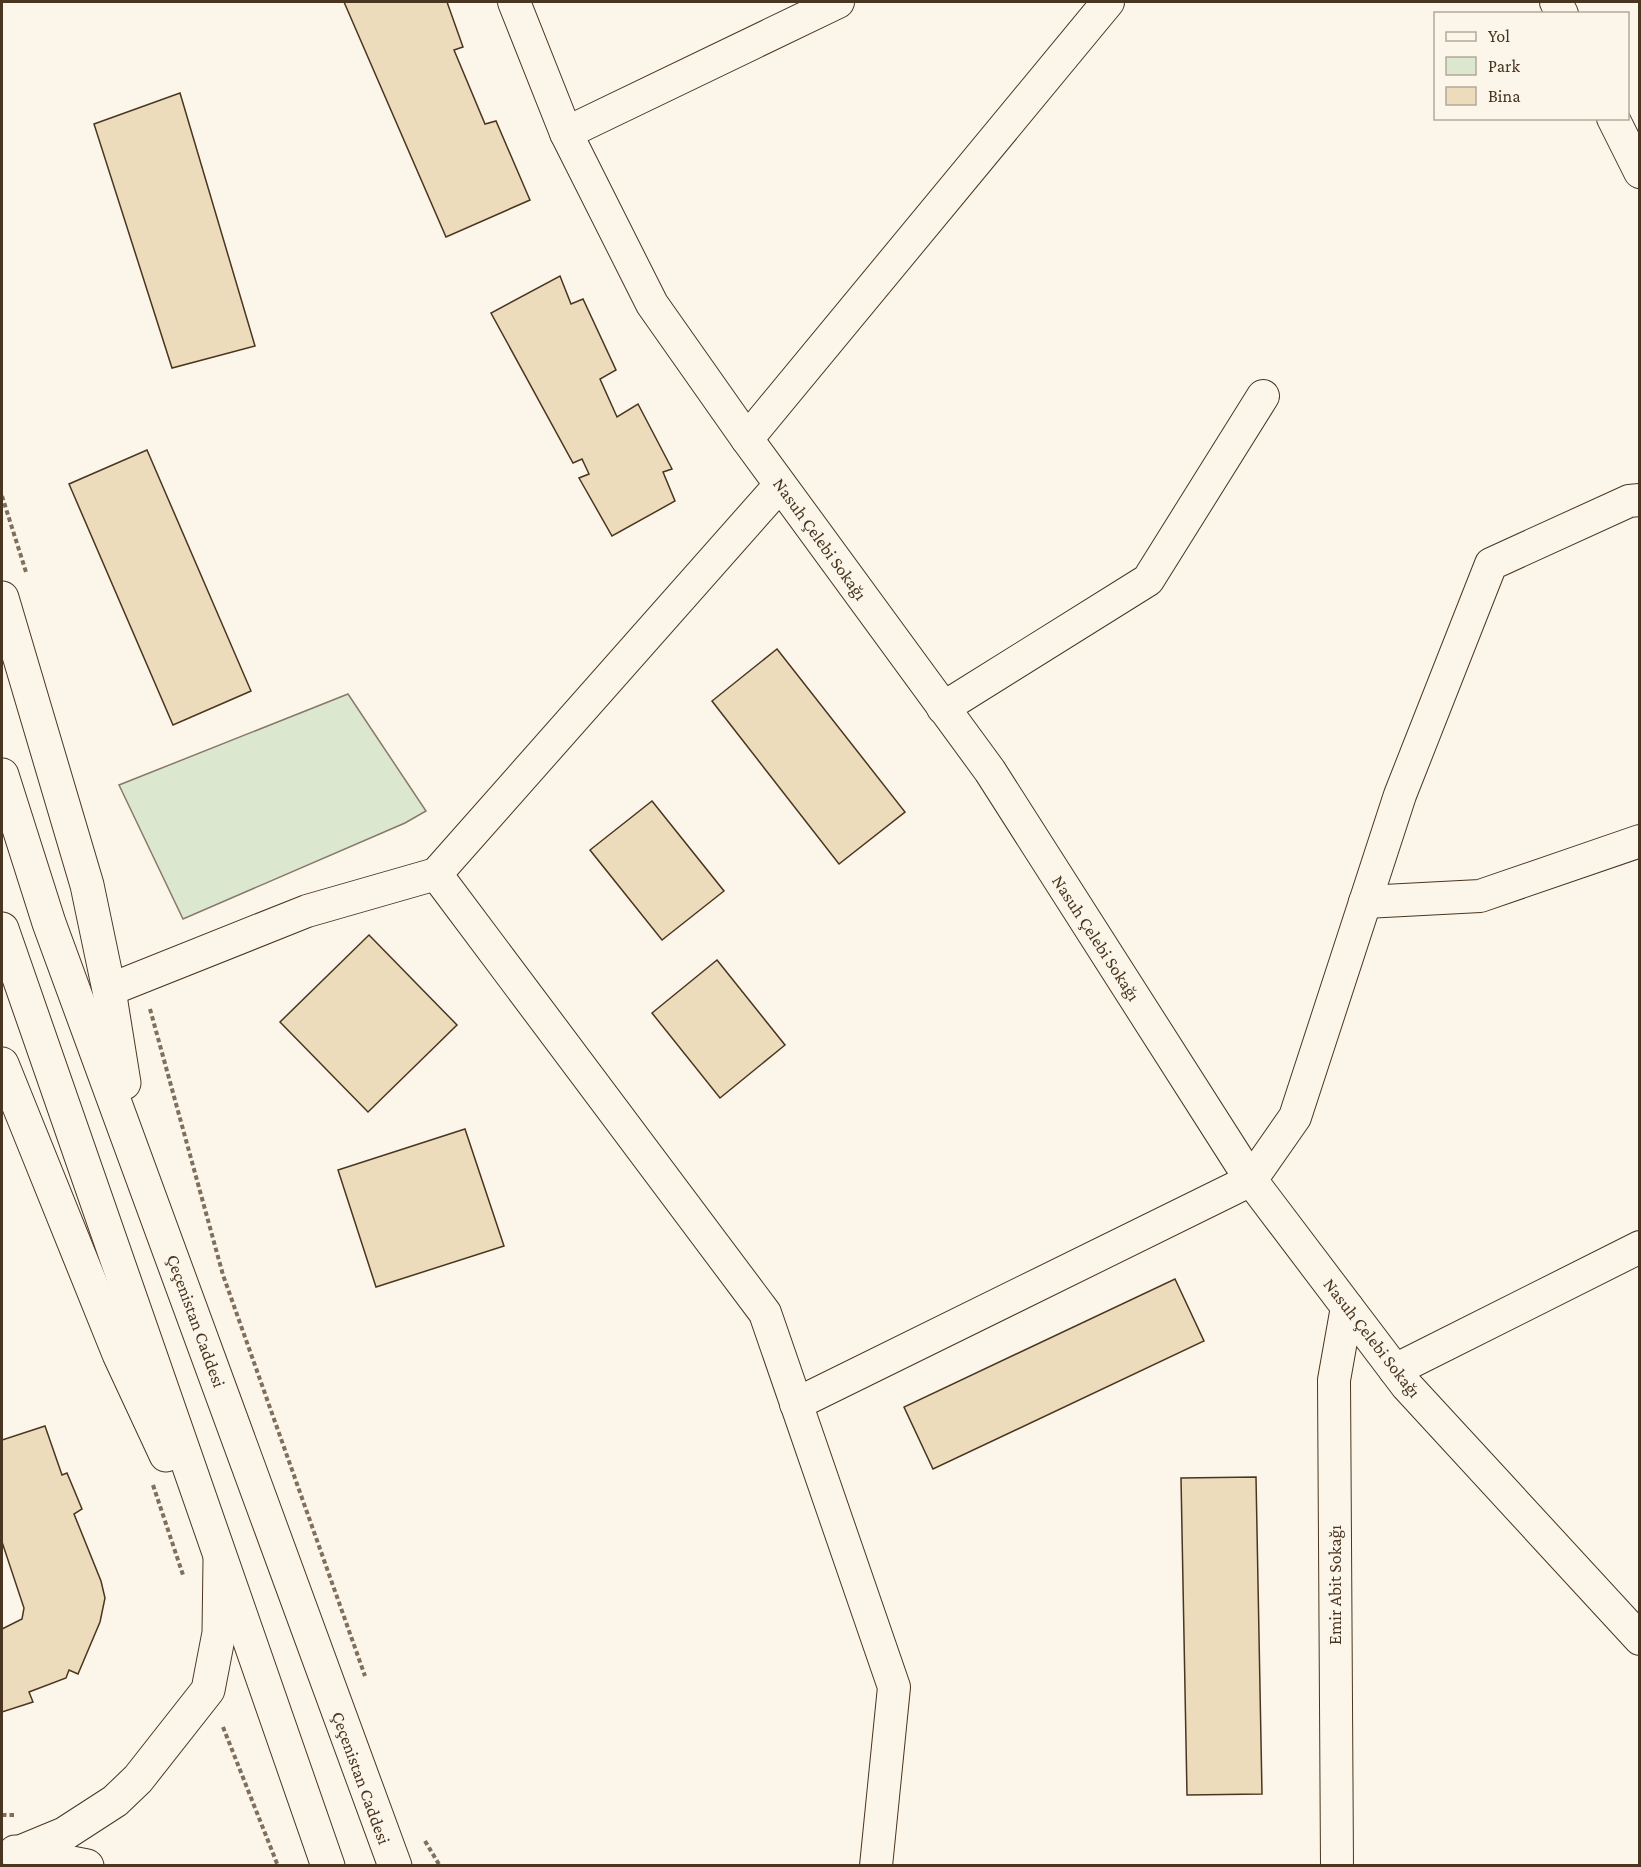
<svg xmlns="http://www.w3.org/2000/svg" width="1641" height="1867" font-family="'Crimson Pro',serif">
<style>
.green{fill:#dce7d0;stroke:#887966;stroke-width:1.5}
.building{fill:#ecdcbc;stroke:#4a3520;stroke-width:1.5}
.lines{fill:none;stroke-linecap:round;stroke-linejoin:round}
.street-casing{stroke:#4a3520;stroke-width:34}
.secondary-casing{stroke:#4a3520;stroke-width:35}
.primary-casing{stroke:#4a3520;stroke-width:35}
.path{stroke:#7f6f5c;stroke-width:4;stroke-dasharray:4.5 3;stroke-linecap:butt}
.street{stroke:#fbf6e9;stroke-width:32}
.secondary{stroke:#fbf6e9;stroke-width:33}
.primary{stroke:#fbf6e9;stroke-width:33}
.labels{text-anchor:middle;stroke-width:4.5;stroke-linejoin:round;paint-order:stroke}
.street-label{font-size:18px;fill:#4a3520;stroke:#fbf6e9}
</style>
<rect width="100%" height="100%" fill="#fbf6e9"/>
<polygon class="green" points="348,694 426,811 405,823 183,919 119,785"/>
<g class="building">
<polygon points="344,2 447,2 463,47 454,50 485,124 496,121 530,200 446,237"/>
<polygon points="180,93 255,346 172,368 94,124"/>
<polygon points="560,276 571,304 583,299 616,370 600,379 617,417 638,404 672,469 663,472 675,501 612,536 579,478 589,474 582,459 573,463 491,313"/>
<polygon points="147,450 251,691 173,725 69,484"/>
<polygon points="777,649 905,812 839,864 712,701"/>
<polygon points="652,801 724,891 662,940 590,850"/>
<polygon points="369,935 457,1025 368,1112 280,1022"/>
<polygon points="717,960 785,1045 720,1098 652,1013"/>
<polygon points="465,1129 504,1246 376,1287 338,1170"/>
<polygon points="1175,1279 1204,1341 933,1469 904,1407"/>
<polygon points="45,1426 62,1475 67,1473 82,1509 74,1514 101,1581 105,1598 100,1622 78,1674 69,1670 66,1678 29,1692 33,1702 2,1712 2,1629 22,1619 24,1608 2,1542 2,1440"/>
<polygon points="1256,1477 1262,1794 1187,1795 1181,1478"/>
</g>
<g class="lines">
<defs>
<g id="street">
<polyline points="514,2 566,133 652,304 747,439 990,771 1251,1180 1407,1386 1640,1639"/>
<polyline points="1556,2 1562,14"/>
<polyline points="1613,118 1640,172"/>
<polyline points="566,133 838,2"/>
<polyline points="747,439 1108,2"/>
<polyline points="943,708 1148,580 1263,396"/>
<polyline points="436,874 765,1313 894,1687 876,1866"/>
<polyline points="1365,902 1480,896 1640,841"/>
<polyline points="109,990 307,911 436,874 780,485"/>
<polyline points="1395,1370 1640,1247"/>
<polyline points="796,1404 1251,1180 1295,1117 1400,795 1491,564 1629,501 1640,500"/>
<polyline points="1337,1866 1334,1380 1347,1307"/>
</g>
<g id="secondary">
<polyline points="15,1852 87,1866"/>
<polyline points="18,1853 64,1834 115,1801 138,1779 208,1690 219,1633 220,1560"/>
</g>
<g id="primary">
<polyline points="2,598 87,885 109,990 124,1083"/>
<polyline points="2,775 49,923 395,1866"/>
<polyline points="2,929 328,1866"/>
<polyline points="2,1064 119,1354 166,1455"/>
</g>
</defs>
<use href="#street" class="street-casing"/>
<use href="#secondary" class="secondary-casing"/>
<use href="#primary" class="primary-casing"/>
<g class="path">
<polyline points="2,496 26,572"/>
<polyline points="150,1009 223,1275 365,1676"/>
<polyline points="153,1485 183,1575"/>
<polyline points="223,1727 278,1866"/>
<polyline points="2,1815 15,1815"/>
<polyline points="425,1841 440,1866"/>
</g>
<use href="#street" class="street"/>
<use href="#secondary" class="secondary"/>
<use href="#primary" class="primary"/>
</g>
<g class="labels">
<g class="street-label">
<text transform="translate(820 539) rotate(54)" y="6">Nasuh Çelebi Sokağı</text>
<text transform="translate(1096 938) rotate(57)" y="6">Nasuh Çelebi Sokağı</text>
<text transform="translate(196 1321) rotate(70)" y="6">Çeçenistan Caddesi</text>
<text transform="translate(1372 1338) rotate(52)" y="6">Nasuh Çelebi Sokağı</text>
<text transform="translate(1335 1585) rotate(-90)" y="6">Emir Abit Sokağı</text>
<text transform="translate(361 1778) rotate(70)" y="6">Çeçenistan Caddesi</text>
</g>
</g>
<rect width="1641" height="1867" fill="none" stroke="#4a3520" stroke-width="6"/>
<rect x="1434" y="12" width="195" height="108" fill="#fbf6e9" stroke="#b4a999" stroke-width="1.5"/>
<rect x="1446" y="32" width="30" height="9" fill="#fbf6e9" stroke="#b4a999" stroke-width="1.5"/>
<text x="1488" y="42" font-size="18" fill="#4a3520">Yol</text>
<rect x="1446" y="57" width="30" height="18" fill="#dce7d0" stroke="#b4a999" stroke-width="1.5"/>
<text x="1488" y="72" font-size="18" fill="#4a3520">Park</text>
<rect x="1446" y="87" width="30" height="18" fill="#ecdcbc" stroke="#b4a999" stroke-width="1.5"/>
<text x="1488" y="102" font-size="18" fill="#4a3520">Bina</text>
</svg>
